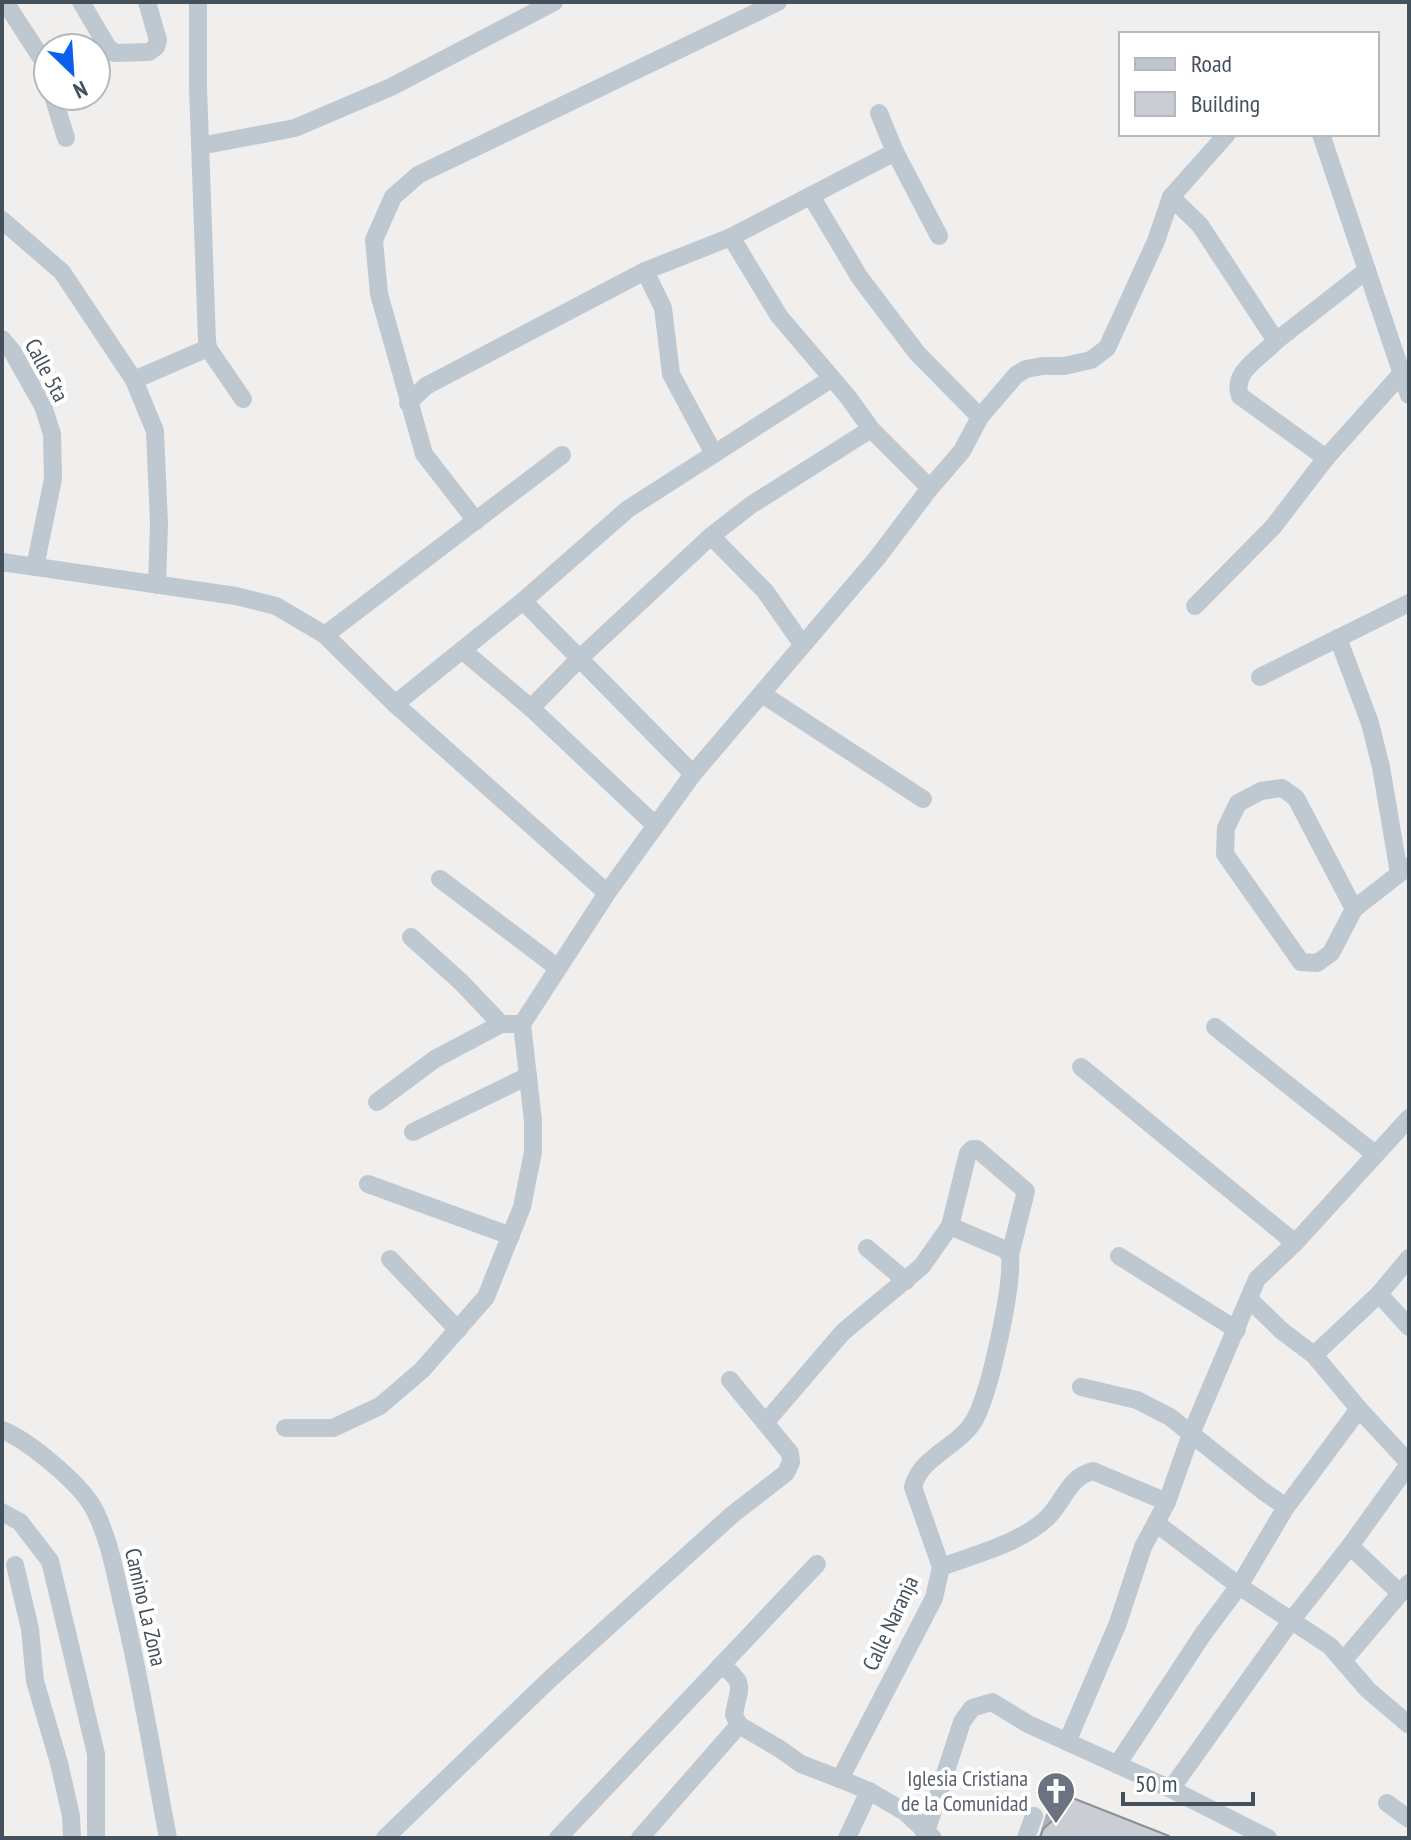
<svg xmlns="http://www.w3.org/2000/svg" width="1411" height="1840" font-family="'PT Sans Narrow',sans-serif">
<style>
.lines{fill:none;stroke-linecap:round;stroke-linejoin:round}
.minor{stroke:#bec8d1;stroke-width:18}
.wall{fill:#aeb0b5}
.building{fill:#cacdd3;stroke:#8d9094;stroke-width:2}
.labels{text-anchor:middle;stroke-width:8;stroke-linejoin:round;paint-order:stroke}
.street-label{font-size:22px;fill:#45505d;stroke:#fff}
.worship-label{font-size:22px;fill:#5b616d;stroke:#fff;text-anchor:end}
</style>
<rect width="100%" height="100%" fill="#f1eeee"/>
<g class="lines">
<g class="minor">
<polyline points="5,2 42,59 48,78"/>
<polyline points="81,2 107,46 114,53 149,52 156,47 158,40 147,2"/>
<polyline points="198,2 198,87 207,341 208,348 243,399"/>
<polyline points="53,96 66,138"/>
<polyline points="879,113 895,152 939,236"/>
<polyline points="1321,134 1409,395"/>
<polyline points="200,146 295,128 391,87 554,2"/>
<polyline points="811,196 860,278 917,353 980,417"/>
<path d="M 1171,197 L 1200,225 L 1276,341 C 1261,357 1231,372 1240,396 L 1326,458 L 1402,373"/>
<polyline points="2,220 62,272 134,380 155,431 159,524 157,585"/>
<polyline points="731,237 779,316 848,397 871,429 930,488"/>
<polyline points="645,271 663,308 671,374 714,454"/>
<polyline points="2,339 12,351 43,406 52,434 53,479 35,567"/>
<polyline points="1276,341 1367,270"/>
<polyline points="134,380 208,348"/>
<polyline points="408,403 426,386 645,271 731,237 895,152"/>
<polyline points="476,521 424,454 379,294 374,240 393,197 418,175 778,2"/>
<polyline points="711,536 765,591 802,644"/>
<polyline points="2,562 236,596 276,606 325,635 395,704 607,893"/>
<polyline points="523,601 693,774"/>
<polyline points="1195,606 1273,527 1326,458"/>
<polyline points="325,635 562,455"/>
<polyline points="1338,638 1370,723 1381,767 1399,873"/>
<polyline points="462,650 531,708 655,825"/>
<polyline points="1260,677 1409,603"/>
<polyline points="762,694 923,799"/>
<polyline points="395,704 523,601 628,509 831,379"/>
<polyline points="531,708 580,658 711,536 751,505 871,429"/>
<polyline points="440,879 558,968"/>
<polyline points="1354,909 1296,798 1282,788 1261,791 1238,803 1226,828 1225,854 1301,962 1317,963 1331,953 1354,909 1409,866"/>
<polyline points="411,937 461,982 501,1024 522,1024"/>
<polyline points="1215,1027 1375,1154"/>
<polyline points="1081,1067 1295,1243"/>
<polyline points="377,1102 435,1059 501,1024"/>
<polyline points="413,1132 528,1076"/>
<polyline points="368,1184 511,1236"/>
<polyline points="867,1248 906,1281"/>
<polyline points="1119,1256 1237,1330"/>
<polyline points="390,1259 458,1330"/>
<polyline points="1379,1294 1409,1327"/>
<polyline points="1249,1299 1282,1331 1314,1355 1359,1409 1409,1463"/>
<polyline points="1314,1355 1379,1294 1409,1258"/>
<polyline points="1081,1387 1137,1400 1170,1417 1263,1491 1286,1507 1239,1586 1203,1634 1117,1765"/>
<polyline points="765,1423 843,1332 922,1266 950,1226 968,1153 972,1149 977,1149 1026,1191 1010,1255"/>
<polyline points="285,1428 333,1428 380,1406 422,1370 486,1297 522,1207 533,1152 533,1121 522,1024 607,893 693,774 877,558 930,488 962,451 980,417 1016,375 1026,369 1043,366 1064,366 1091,360 1107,348 1156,241 1171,197 1227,134"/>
<path d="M 2,1430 C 28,1440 81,1484 94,1509 C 109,1538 115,1572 122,1603 C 141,1680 153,1760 168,1838"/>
<polyline points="1286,1507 1359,1409"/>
<polyline points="2,1512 20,1522 50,1561 96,1754 96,1838"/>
<polyline points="1156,1523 1239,1586 1330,1646 1368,1690 1409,1725"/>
<polyline points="1350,1546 1400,1593"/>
<polyline points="15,1565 30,1629 35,1681 59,1763 71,1816 72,1838"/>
<path d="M 941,1567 C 976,1554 1019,1544 1047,1518 C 1064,1502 1068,1477 1093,1471 L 1167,1502"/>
<polyline points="1343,1661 1409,1583"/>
<path d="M 721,1665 C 748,1684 738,1688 734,1715 L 739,1725 L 780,1749 L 801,1764 L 840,1779"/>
<polyline points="1067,1742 1118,1623 1143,1547 1167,1502 1191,1434 1257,1279 1295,1243 1409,1118"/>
<polyline points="1171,1789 1291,1621 1350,1546 1409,1464"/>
<polyline points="869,1791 905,1812 933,1838"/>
<polyline points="1387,1803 1409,1819"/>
<polyline points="385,1838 549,1680 733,1514 786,1473 791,1462 790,1453 730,1380"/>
<polyline points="558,1838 817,1564"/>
<polyline points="640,1838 739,1725"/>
<path d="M 847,1838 L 869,1791 L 840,1779 L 934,1598 L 941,1567 L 913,1487 C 921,1455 960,1447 975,1419 C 990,1391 1013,1287 1010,1255 L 1004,1249 L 950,1226"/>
<polyline points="924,1838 962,1722 972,1708 992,1702 1028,1724 1171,1789 1268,1838"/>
<polyline points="1026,1838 1034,1816"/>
</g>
</g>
<polygon class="wall" points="1060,1793 1169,1838 1037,1838 1040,1834 1046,1814"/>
<polygon class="building" points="1060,1793 1169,1836 1169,1838 1040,1838 1043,1829 1052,1821"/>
<defs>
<symbol id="church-pin" viewBox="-11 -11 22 30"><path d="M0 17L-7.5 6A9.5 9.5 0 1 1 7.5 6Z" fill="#6b7280" stroke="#fff"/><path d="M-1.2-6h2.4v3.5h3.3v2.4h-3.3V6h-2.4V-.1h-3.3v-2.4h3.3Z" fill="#fff"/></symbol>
</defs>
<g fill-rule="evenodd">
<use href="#church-pin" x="1034" y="1769" width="44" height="60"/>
</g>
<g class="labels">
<g class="street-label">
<text transform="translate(47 370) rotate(62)" y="8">Calle 5ta</text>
<text transform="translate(146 1607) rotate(77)" y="8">Camino La Zona</text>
<text transform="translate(890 1623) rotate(-65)" y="8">Calle Naranja</text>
</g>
<g class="worship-label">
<text x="1028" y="1786">Iglesia Cristiana<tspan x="1028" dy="25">de la Comunidad</tspan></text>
</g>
</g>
<rect width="1411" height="1840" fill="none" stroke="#45505d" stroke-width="8"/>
<rect x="1119" y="32" width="260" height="104" fill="#ffffff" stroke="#b5b9be" stroke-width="2"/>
<rect x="1135" y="58" width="40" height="12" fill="#bec8d1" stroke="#b5b9be" stroke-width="2"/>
<text x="1191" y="72" font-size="24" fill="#45505d">Road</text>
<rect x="1135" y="92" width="40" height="24" fill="#cacdd3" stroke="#b5b9be" stroke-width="2"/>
<text x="1191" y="112" font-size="24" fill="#45505d">Building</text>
<g transform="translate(72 72) rotate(155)"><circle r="38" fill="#ffffff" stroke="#b5b9be" stroke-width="2"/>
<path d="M0-6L14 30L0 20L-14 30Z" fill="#0d60ec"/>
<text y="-12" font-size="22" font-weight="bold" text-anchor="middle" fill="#45505d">N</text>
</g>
<path d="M1123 1792v12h130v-12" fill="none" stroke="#45505d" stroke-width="4"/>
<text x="1135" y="1792" font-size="24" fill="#45505d" stroke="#ffffff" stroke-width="6" paint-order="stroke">50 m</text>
</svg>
